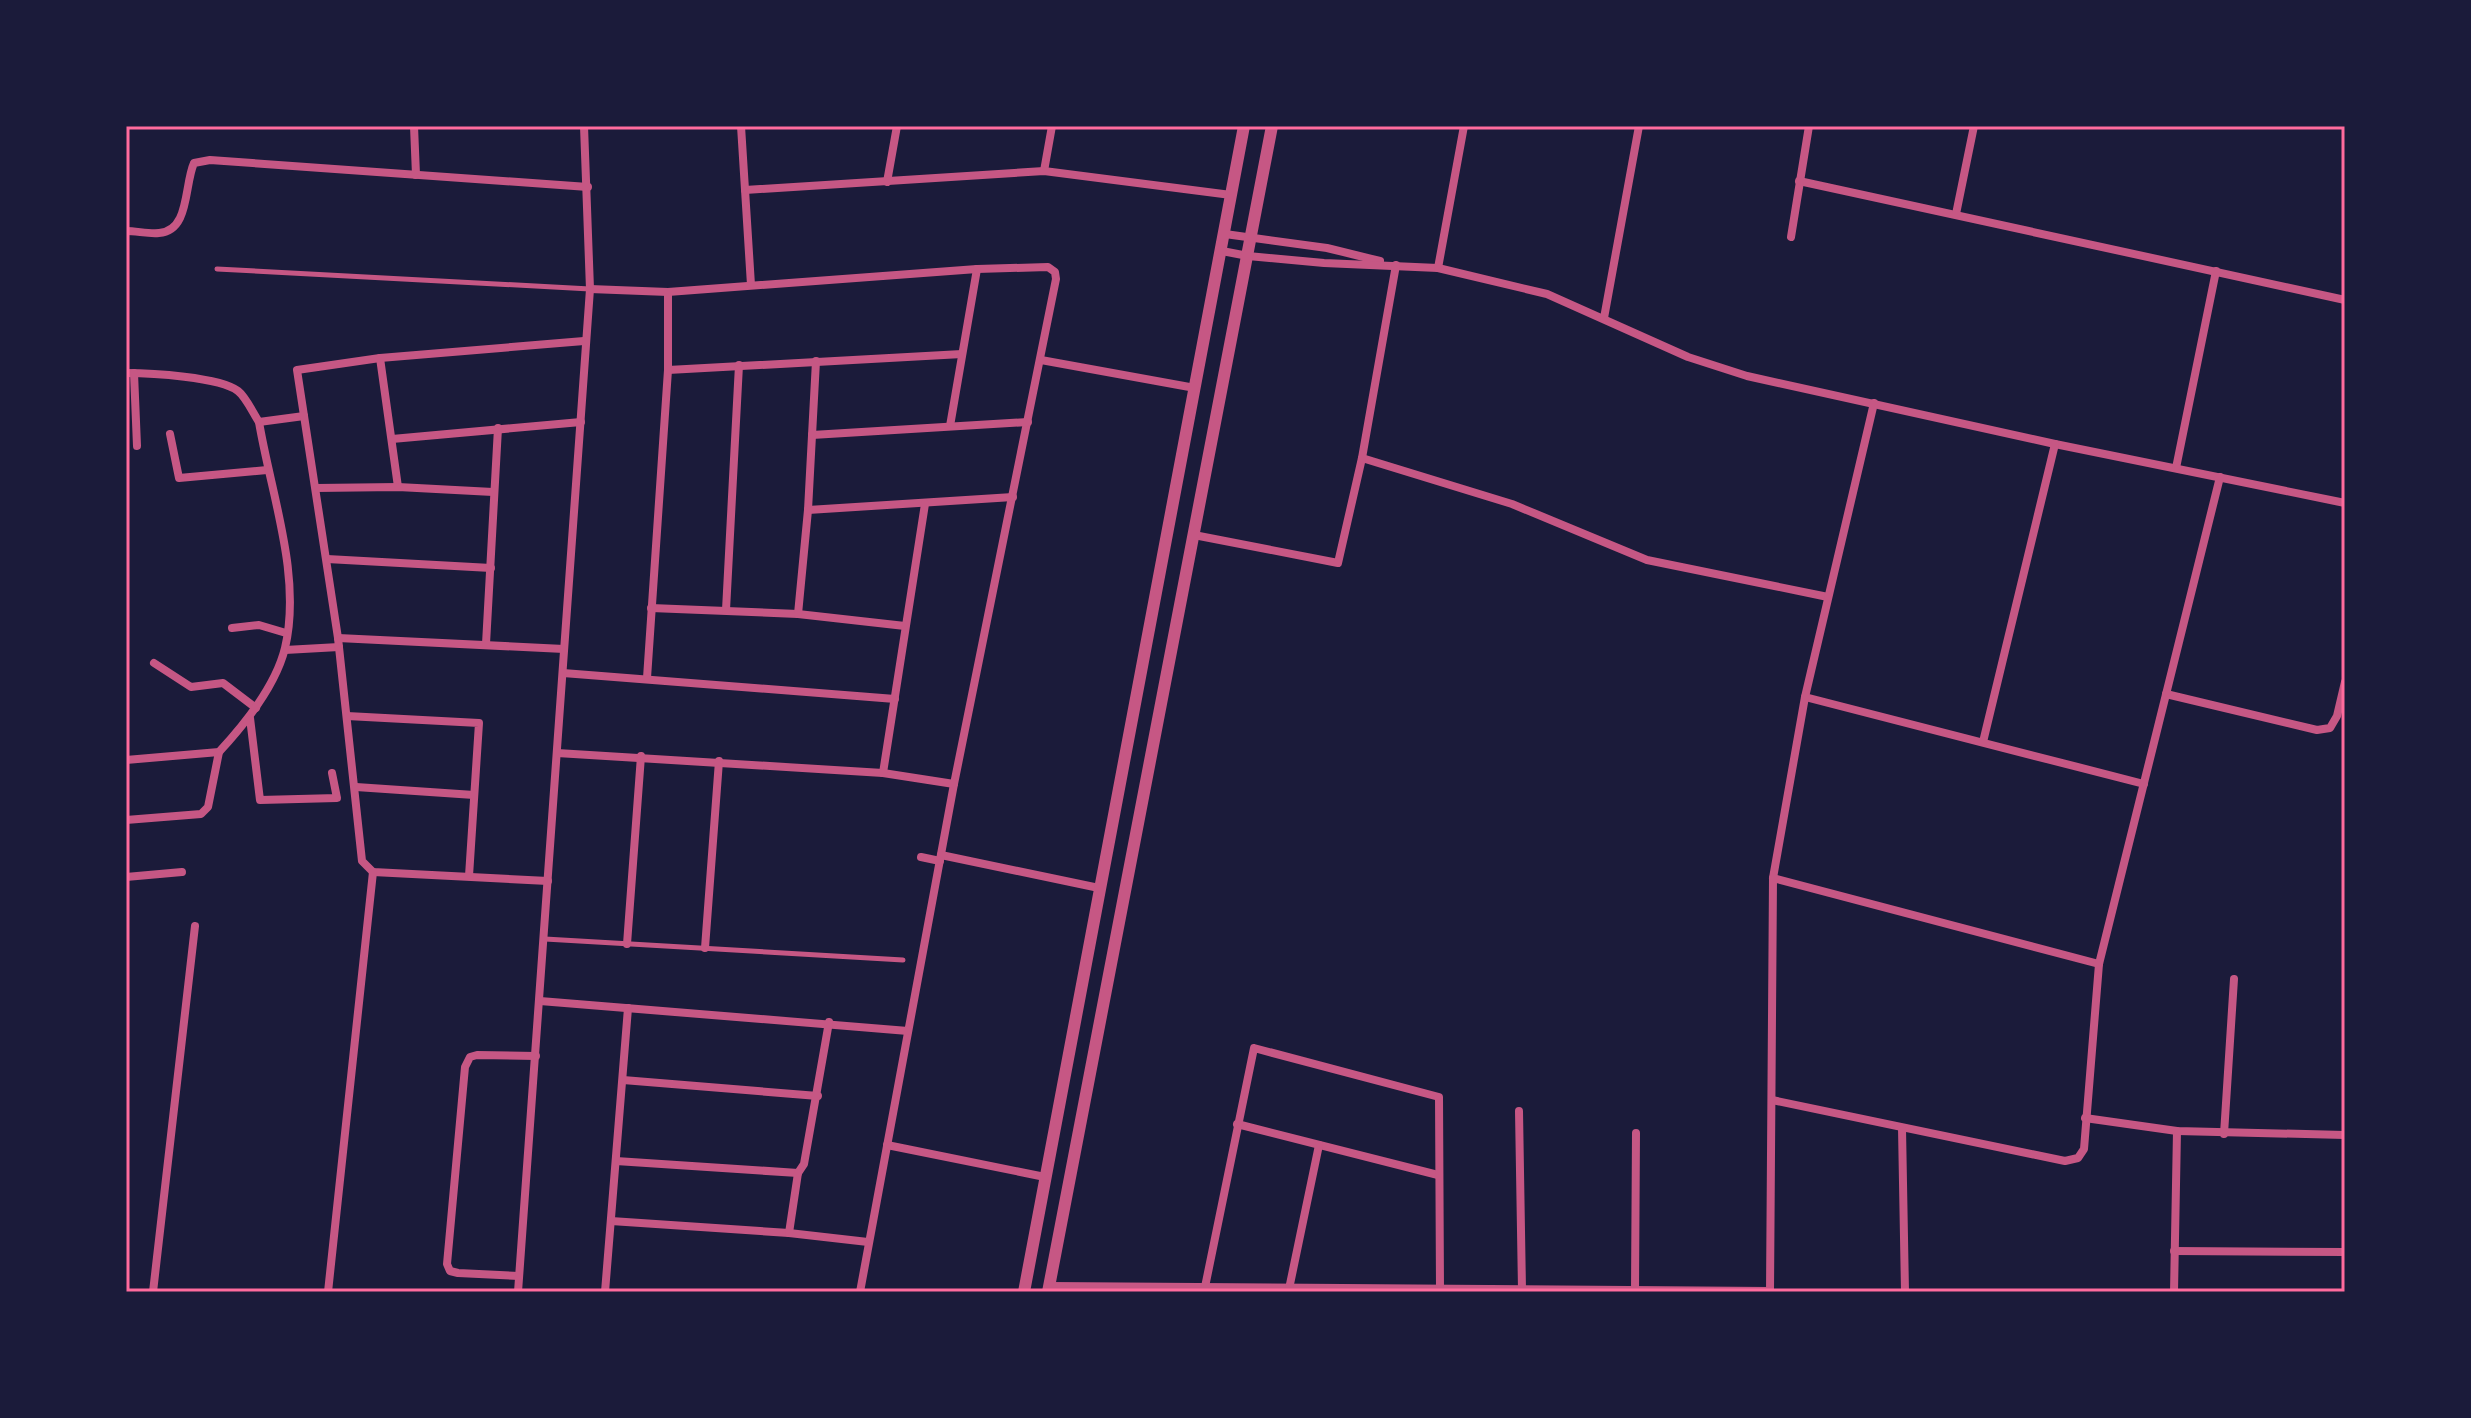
<svg xmlns="http://www.w3.org/2000/svg" width="2471" height="1418" font-family="'Sofia Sans Condensed',sans-serif">
<style>
.lines{fill:none;stroke-linecap:round;stroke-linejoin:round}
.service{stroke:#c65784;stroke-width:5}
.minor{stroke:#c65784;stroke-width:8}
.tertiary{stroke:#c65784;stroke-width:12}
.neatline{fill:none;stroke:#ff6b9d;stroke-width:3}
</style>
<rect width="100%" height="100%" fill="#1b1b3a"/>
<g class="lines">
<g class="service">
<polyline points="217,269 590,289"/>
<polyline points="545,939 903,960"/>
</g>
<g class="minor">
<polyline points="414,126 416,175"/>
<polyline points="741,126 751,285"/>
<polyline points="1044,171 1052,126"/>
<polyline points="1799,181 2345,300"/>
<polyline points="887,182 897,126"/>
<polyline points="745,190 1044,171 1231,195"/>
<polyline points="1956,214 1974,126"/>
<path d="M 126,231 C 137,231 148,234 159,233 C 190,231 184,185 194,163 L 210,160 L 588,187"/>
<polyline points="1225,234 1327,248 1380,261"/>
<polyline points="1791,237 1809,126"/>
<polyline points="1222,251 1248,256 1324,263 1438,268 1547,294 1688,357 1747,376 2055,444 2345,503"/>
<polyline points="1438,268 1464,126"/>
<polyline points="590,289 668,292 977,269 1048,267 1055,272 1056,279 954,784 860,1292"/>
<polyline points="1604,318 1639,126"/>
<polyline points="380,358 398,487"/>
<polyline points="1041,360 1195,388"/>
<polyline points="668,370 962,354"/>
<path d="M 126,373 C 150,373 220,377 238,391 C 246,397 253,413 259,422"/>
<polyline points="134,373 137,446"/>
<polyline points="950,426 977,269"/>
<polyline points="170,434 179,478 267,470"/>
<polyline points="812,435 1028,422"/>
<polyline points="392,439 581,422"/>
<polyline points="1362,458 1512,504 1647,560 1828,597"/>
<polyline points="2176,468 2216,271"/>
<polyline points="316,488 398,487 493,492"/>
<polyline points="808,510 1013,497"/>
<polyline points="1194,535 1338,563 1362,458 1396,265"/>
<polyline points="327,559 491,568"/>
<polyline points="651,608 798,614 905,626"/>
<polyline points="726,610 739,365"/>
<polyline points="798,614 808,510 816,361"/>
<polyline points="232,628 259,625 286,633"/>
<polyline points="338,638 564,649"/>
<polyline points="486,644 498,428"/>
<polyline points="285,650 339,647"/>
<polyline points="154,663 191,687 223,683 256,708"/>
<polyline points="563,673 895,699"/>
<polyline points="647,678 668,370 668,292"/>
<polyline points="2166,694 2317,730 2330,728 2337,716 2345,682"/>
<polyline points="1805,697 2144,784"/>
<polyline points="347,716 479,723 469,876"/>
<polyline points="250,718 260,800 337,798 332,773"/>
<polyline points="1983,742 2055,444"/>
<polyline points="557,753 883,773 954,784"/>
<path d="M 126,760 L 219,752 C 244,725 276,685 285,648 C 302,576 271,494 259,422 L 304,416"/>
<polyline points="883,773 925,504"/>
<polyline points="356,787 474,795"/>
<polyline points="126,820 201,814 208,807 219,752"/>
<polyline points="941,855 1099,888"/>
<polyline points="921,857 940,861"/>
<polyline points="126,877 182,872"/>
<polyline points="1773,878 2099,964"/>
<polyline points="548,881 373,872 362,861 338,638 297,370 380,358 584,341"/>
<polyline points="627,944 641,756"/>
<polyline points="705,948 719,761"/>
<polyline points="540,1001 908,1031"/>
<polyline points="623,1080 818,1096"/>
<polyline points="1772,1100 2065,1161 2078,1158 2084,1149 2099,964 2220,477"/>
<polyline points="1519,1111 1522,1290"/>
<polyline points="2085,1118 2177,1131 2345,1135"/>
<polyline points="1237,1124 1438,1175"/>
<polyline points="1902,1128 1905,1292"/>
<polyline points="2224,1134 2234,979"/>
<polyline points="887,1145 1045,1177"/>
<polyline points="616,1161 798,1173"/>
<polyline points="611,1221 789,1233 868,1242"/>
<polyline points="789,1233 798,1173 804,1164 829,1022"/>
<polyline points="2174,1251 2345,1252"/>
<polyline points="519,1276 458,1273 450,1271 447,1264 465,1067 470,1057 477,1055 536,1056"/>
<polyline points="1049,1286 1770,1291"/>
<polyline points="1205,1287 1254,1048 1439,1097 1440,1289"/>
<polyline points="1289,1289 1319,1145"/>
<polyline points="1635,1291 1636,1133"/>
<polyline points="153,1292 195,926"/>
<polyline points="328,1292 373,872"/>
<polyline points="518,1292 590,289 584,126"/>
<polyline points="605,1292 628,1008"/>
<polyline points="1770,1292 1773,878 1805,697 1874,403"/>
<polyline points="2174,1292 2177,1131"/>
</g>
<g class="tertiary">
<polyline points="1024,1292 1244,126"/>
<polyline points="1048,1292 1272,126"/>
</g>
</g>
<rect width="2471" height="1418" fill="none" stroke="#1b1b3a" stroke-width="256"/>
<rect x="128" y="128" width="2215" height="1162" class="neatline"/>
</svg>
